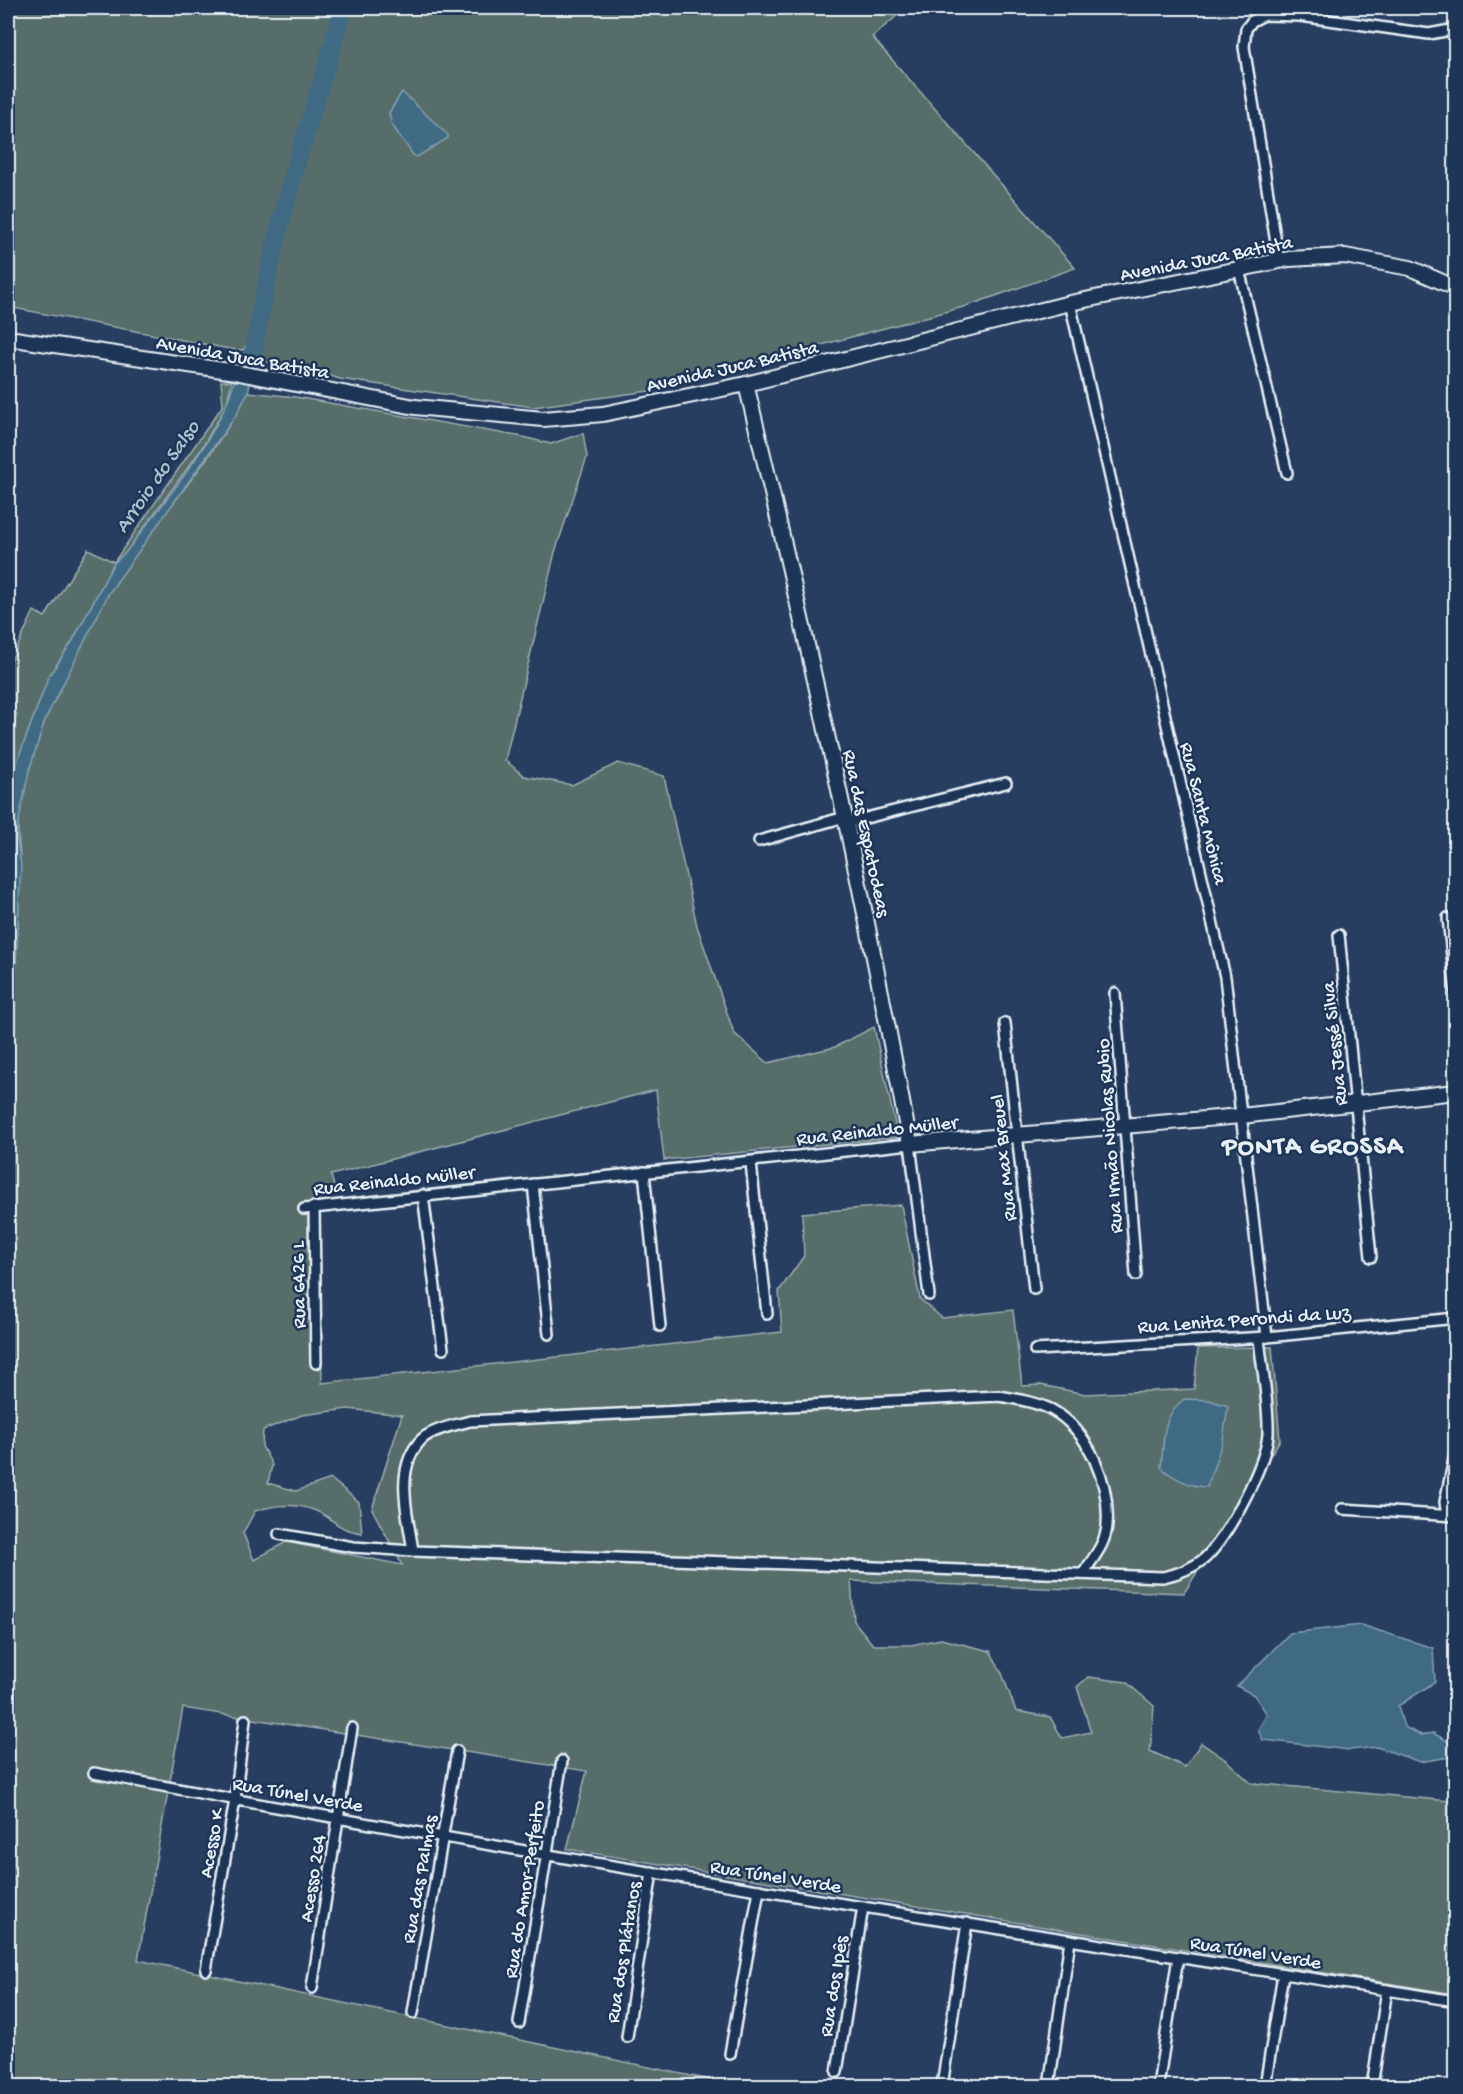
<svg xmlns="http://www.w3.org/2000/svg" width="1463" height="2094" font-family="'Gochi Hand',sans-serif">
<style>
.green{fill:#566d69;stroke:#9fafb0;stroke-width:1.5;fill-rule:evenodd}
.water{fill:#3f6b84;stroke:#83a1b2;stroke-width:1.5}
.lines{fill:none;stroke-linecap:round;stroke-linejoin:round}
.river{stroke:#3f6b84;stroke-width:18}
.street-casing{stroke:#e8f1f8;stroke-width:14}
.secondary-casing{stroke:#e8f1f8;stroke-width:18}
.street{stroke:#1d3557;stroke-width:9}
.secondary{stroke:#1d3557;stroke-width:14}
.labels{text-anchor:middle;stroke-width:5;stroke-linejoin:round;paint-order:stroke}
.street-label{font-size:20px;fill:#e8f1f8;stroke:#1d3557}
.water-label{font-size:21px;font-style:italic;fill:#adc2cf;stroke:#1d3557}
.district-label{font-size:26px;font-weight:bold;letter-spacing:1.5px;fill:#e8f1f8;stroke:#1d3557}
</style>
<rect width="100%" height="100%" fill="#283e61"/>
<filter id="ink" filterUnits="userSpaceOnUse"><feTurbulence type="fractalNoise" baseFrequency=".0167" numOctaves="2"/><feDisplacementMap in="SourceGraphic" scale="12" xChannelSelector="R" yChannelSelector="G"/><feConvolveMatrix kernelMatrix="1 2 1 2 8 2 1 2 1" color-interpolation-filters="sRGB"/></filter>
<g filter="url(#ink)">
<g class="green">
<polygon points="8,8 906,8 872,37 1075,268 967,306 649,391 533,407 340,379 293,364 257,361 261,343 254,335 243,350 235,350 8,307"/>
<polygon points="221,381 232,381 226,406 200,451 126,552 114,563 72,642 49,676 12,775 8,797 8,744 17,714 8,708 8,667 34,611 45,617 88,549 114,562 223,405"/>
<path d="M 248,392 L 295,397 L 523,437 L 551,444 L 583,433 L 587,457 L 555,552 L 505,760 L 524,776 L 572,785 L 618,763 L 664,776 L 697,926 L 734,1033 L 768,1063 L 835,1047 L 874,1027 L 898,1137 L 664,1160 L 656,1090 L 331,1175 L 336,1194 L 318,1197 L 322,1383 L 782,1332 L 779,1291 L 804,1256 L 802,1213 L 901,1205 L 920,1299 L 942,1318 L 1013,1310 L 1022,1386 L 1041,1385 L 1085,1394 L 1194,1389 L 1198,1348 L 1272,1347 L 1280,1440 L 1184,1593 L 851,1581 L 854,1621 L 873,1645 L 911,1645 L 941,1639 L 990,1651 L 1001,1671 L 1016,1711 L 1050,1717 L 1062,1738 L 1091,1732 L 1077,1687 L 1088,1677 L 1126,1682 L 1154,1706 L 1150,1751 L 1185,1767 L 1201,1743 L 1226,1760 L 1251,1783 L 1450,1801 L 1456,1806 L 1455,1994 L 567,1849 L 587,1771 L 183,1708 L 138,1960 L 739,2086 L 8,2086 L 8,1068 L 11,1050 C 14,989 19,929 20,868 C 21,848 15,831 19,810 C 34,734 68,659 109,593 C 151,524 211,465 248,392 ZM 348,1409 L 402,1415 L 372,1509 L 402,1565 L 286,1542 L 254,1560 L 243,1533 L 255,1511 C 274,1505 297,1503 316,1511 C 336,1519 334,1529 362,1533 L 359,1502 L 331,1479 L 296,1491 L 268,1483 L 272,1465 L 262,1446 L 263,1430 L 302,1415 Z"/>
</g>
<g class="water">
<polygon points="402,92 448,135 448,138 417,157 413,155 392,125 389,113"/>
<path d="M 254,335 L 261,343 L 248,392 L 237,414 L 109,593 L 45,720 L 29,771 L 16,834 L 21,865 L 11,1050 L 8,1068 L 8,797 L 12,775 L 49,676 L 72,642 L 114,563 L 126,552 C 160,507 201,460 225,407 C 237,382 236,361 254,335 Z"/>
<path d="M 1184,1399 L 1209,1400 L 1228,1406 L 1223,1440 L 1207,1487 C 1192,1487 1172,1478 1161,1467 C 1165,1438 1160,1418 1184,1399 Z"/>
<polygon points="1361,1625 1433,1648 1435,1682 1398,1706 1404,1727 1421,1735 1433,1733 1455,1745 1455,1756 1420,1762 1377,1747 1350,1750 1263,1740 1258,1730 1267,1714 1254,1695 1237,1686 1290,1633"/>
</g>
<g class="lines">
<path class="river" d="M 252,360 C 262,299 276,236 293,176 C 309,119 329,65 342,8"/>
<defs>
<g id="street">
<polyline points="1279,261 1244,47 1246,29 1252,21 1264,15 1300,16 1429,34 1456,29"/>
<polyline points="1239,269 1287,473"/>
<polyline points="1070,303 1225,977 1267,1337"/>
<polyline points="846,823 1006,783"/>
<polyline points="759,841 845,817"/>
<polyline points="1448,918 1456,994"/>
<polyline points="1339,935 1371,1257"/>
<polyline points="1115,993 1136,1275"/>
<polyline points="1005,1023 1034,1289"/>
<polyline points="751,1163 767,1314"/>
<polyline points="644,1172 660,1326"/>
<polyline points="533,1184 549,1334"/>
<polyline points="423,1195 443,1349"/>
<polyline points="314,1207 316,1363"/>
<polyline points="304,1209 910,1144 929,1295"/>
<polyline points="1035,1350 1267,1337 1456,1318"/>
<polyline points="1342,1509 1456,1516"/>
<polyline points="1447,1515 1445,1502 1456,1450"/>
<path d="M 279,1534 L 353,1547 L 413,1551 L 1163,1577 C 1178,1574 1191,1569 1204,1559 C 1227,1538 1266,1465 1268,1434 C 1269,1403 1262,1369 1259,1338"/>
<path d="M 413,1551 C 408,1515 393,1468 422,1439 C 433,1429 456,1425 470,1421 L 999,1396 C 1016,1399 1037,1402 1052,1410 C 1090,1431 1110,1485 1107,1525 C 1106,1544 1092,1559 1083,1574"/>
<path d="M 94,1773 C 546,1860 1001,1929 1456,2001"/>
<polyline points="206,1970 235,1800 245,1720"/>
<polyline points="312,1988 352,1728"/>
<polyline points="413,2013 457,1751"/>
<polyline points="519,2023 562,1761"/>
<polyline points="627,2037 652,1872"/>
<polyline points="730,2054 759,1890"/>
<polyline points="837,2072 863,1907"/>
<polyline points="942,2086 967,1923"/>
<polyline points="1049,2086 1070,1940"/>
<polyline points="1158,2086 1178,1957"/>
<polyline points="1265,2086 1283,1974"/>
<polyline points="1372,2086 1387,1990"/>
</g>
<g id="secondary">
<polyline points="8,338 229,371 415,407 543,419 603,414 746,384 1070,303 1289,259 1345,256 1410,268 1456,288"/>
<path d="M 746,384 C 807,636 863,889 910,1144 L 1241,1116 L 1456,1092"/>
</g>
</defs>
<use href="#street" class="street-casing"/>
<use href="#secondary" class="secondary-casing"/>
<use href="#street" class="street"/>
<use href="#secondary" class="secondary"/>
</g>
</g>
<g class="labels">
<g class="street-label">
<text transform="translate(1206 257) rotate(-11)" y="7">Avenida Juca Batista</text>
<text transform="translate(243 356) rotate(10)" y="7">Avenida Juca Batista</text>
<text transform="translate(732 365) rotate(-13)" y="7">Avenida Juca Batista</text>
<text transform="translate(1205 813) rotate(76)" y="7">Rua Santa Mônica</text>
<text transform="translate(868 833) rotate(78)" y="7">Rua das Espatodeas</text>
<text transform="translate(1333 1044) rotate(-96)" y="7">Rua Jessé Silva</text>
<text transform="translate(877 1129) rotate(-6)" y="7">Rua Reinaldo Müller</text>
<text transform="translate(1108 1136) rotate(-94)" y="7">Rua Irmão Nicolas Rubio</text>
<text transform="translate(1002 1158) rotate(-96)" y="7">Rua Max Breuel</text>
<text transform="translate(394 1179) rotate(-6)" y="7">Rua Reinaldo Müller</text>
<text transform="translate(297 1285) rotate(-91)" y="7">Rua 6426 L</text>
<text transform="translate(1244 1318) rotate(-4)" y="7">Rua Lenita Perondi da Luz</text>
<text transform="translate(298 1793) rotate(10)" y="7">Rua Túnel Verde</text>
<text transform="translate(210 1843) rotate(-80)" y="7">Acesso K</text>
<text transform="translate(776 1875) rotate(9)" y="7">Rua Túnel Verde</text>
<text transform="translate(311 1878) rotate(-81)" y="7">Acesso 264</text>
<text transform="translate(418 1879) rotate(-80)" y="7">Rua das Palmas</text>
<text transform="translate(523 1889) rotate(-81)" y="7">Rua do Amor-Perfeito</text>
<text transform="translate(1256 1951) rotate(9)" y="7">Rua Túnel Verde</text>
<text transform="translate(622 1952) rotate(-81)" y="7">Rua dos Plátanos</text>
<text transform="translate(832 1986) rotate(-81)" y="7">Rua dos Ipês</text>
</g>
<g class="water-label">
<text transform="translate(156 476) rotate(-55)" y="7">Arroio do Salso</text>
</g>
<g class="district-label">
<text x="1313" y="1153">PONTA GROSSA</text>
</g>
</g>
<rect width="1463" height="2094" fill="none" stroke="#1d3557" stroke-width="30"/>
<rect x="15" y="15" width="1433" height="2064" fill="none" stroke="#e8f1f8" stroke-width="2" filter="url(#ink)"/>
</svg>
